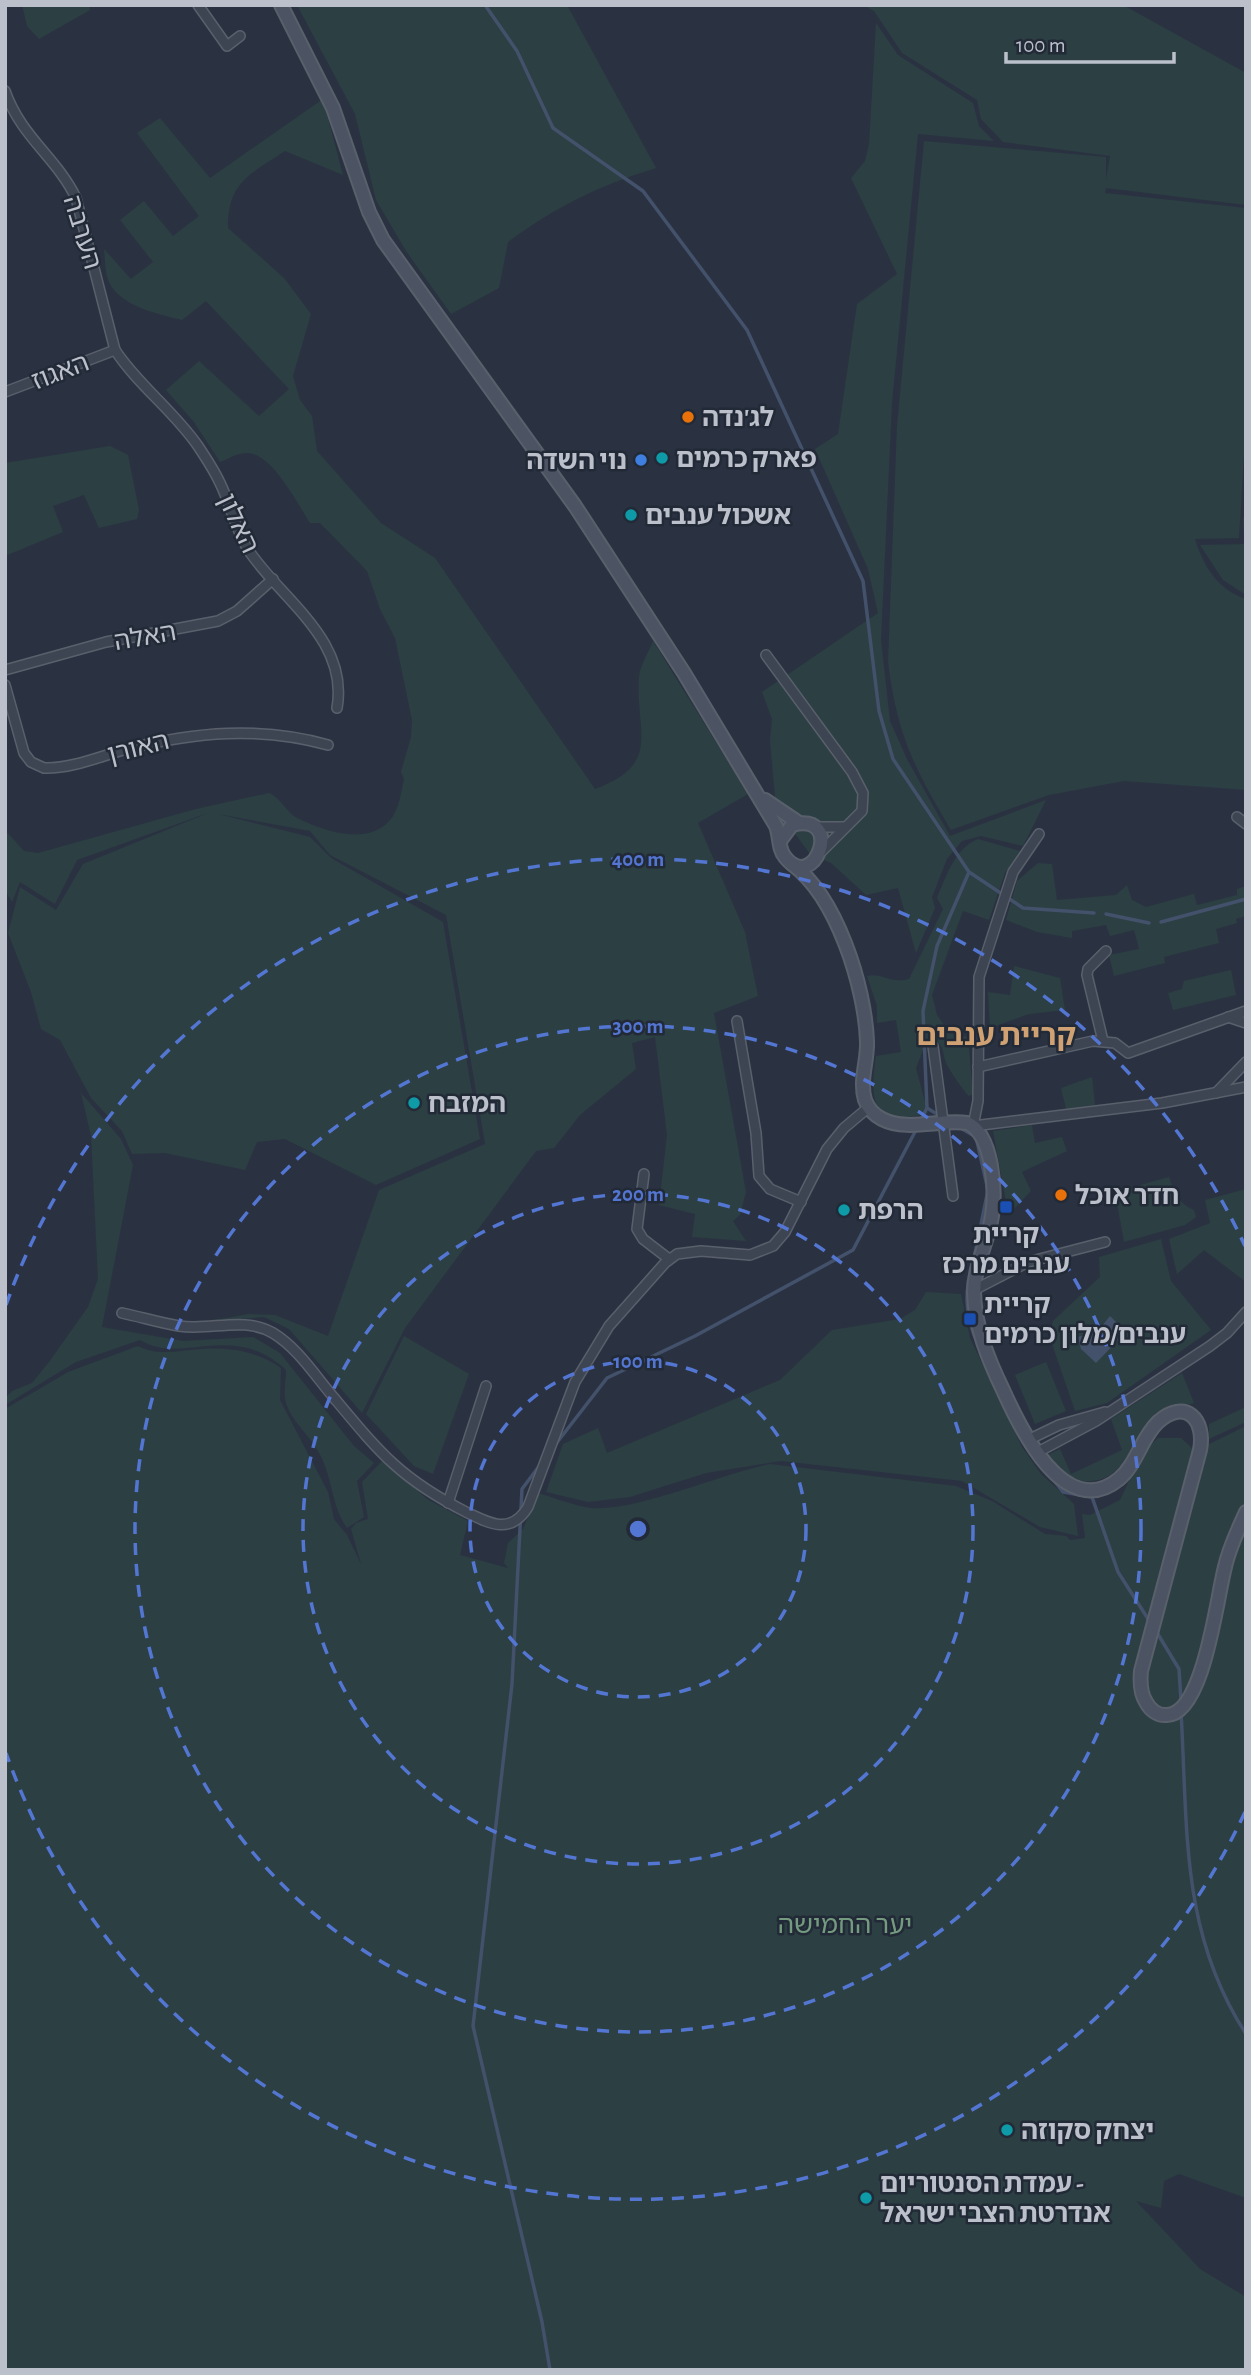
<svg xmlns="http://www.w3.org/2000/svg" width="1251" height="2375" font-family="'Alegreya Sans','Noto Sans Hebrew',sans-serif">
<style>
.green{fill:#2c3f43}
.water{fill:#43516b}
.lines{fill:none;stroke-linecap:round;stroke-linejoin:round}
.stream{stroke:#43516b;stroke-width:3.5}
.minor-casing{stroke:#59606c;stroke-width:12}
.secondary-casing{stroke:#59606c;stroke-width:16}
.minor{stroke:#3e4552;stroke-width:9}
.secondary{stroke:#4c5464;stroke-width:12}
.ring{fill:none;stroke:#5476d3;stroke-width:3.5;stroke-dasharray:12 9}
.food-dot{fill:#e8710a;stroke:#222a37;stroke-width:2.5}
.culture-dot{fill:#0f9aa8;stroke:#222a37;stroke-width:2.5}
.shop-dot{fill:#3f7fe0;stroke:#222a37;stroke-width:2.5}
.transit-dot{fill:#1a4fb4;stroke:#222a37;stroke-width:2.5}
.labels{text-anchor:middle;stroke-width:5;stroke-linejoin:round;paint-order:stroke}
.street-label{font-size:26px;fill:#bbc0cb;stroke:#222a37}
.poi-label{font-size:26px;font-weight:bold;fill:#bbc0cb;stroke:#222a37;text-anchor:start}
.park-label{font-size:26px;fill:#749a7f;stroke:#222a37}
.quarter-label{font-size:30px;font-weight:bold;fill:#cfa173;stroke:#222a37}
.centre{fill:#5476d3;stroke:#222a37;stroke-width:3.5}
.ring-label{font-size:21px;text-anchor:middle;font-weight:bold;fill:#5476d3;stroke:#222a37;stroke-width:5;stroke-linejoin:round;paint-order:stroke}
</style>
<rect width="100%" height="100%" fill="#2a3242"/>
<g class="green">
<polygon points="22,5 89,5 90,10 39,39 27,26"/>
<path d="M 297,5 L 567,5 L 656,168 C 598,186 557,206 508,242 L 499,288 L 451,314 L 406,251 L 376,200 L 355,114 Z"/>
<path d="M 863,5 L 1123,5 L 1246,73 L 1246,205 L 1106,188 L 1105,193 L 1246,208 L 1246,422 L 1239,538 L 1195,539 C 1204,567 1217,589 1246,599 L 1246,790 L 1124,781 L 1049,795 L 951,830 C 914,768 897,734 888,662 L 897,426 L 924,141 L 1106,157 L 1106,179 L 1110,156 L 1003,142 L 981,119 L 977,100 L 902,53 L 874,11 Z"/>
<polygon points="876,23 898,55 973,103 979,126 994,141 918,134 892,403 881,640 890,721 907,759 950,836 1046,800 1023,846 981,836 962,841 947,859 932,897 935,908 916,953 898,888 866,895 831,863 810,854 776,808 770,741 772,719 762,692 878,613 868,569 815,449 838,434 857,304 897,274 851,178 865,161 869,144"/>
<path d="M 323,99 L 343,175 L 285,151 C 252,173 227,182 228,228 L 284,278 L 311,314 L 293,376 L 300,400 L 312,416 L 317,451 L 381,523 L 435,558 L 595,789 C 663,764 635,732 639,677 C 640,665 649,652 653,641 L 748,794 L 698,823 L 745,932 L 758,996 L 714,1013 L 746,1192 L 740,1215 L 733,1221 L 746,1241 L 692,1237 L 695,1214 L 659,1205 L 667,1135 L 655,1037 L 632,1043 L 636,1069 L 580,1115 L 554,1148 L 536,1151 L 405,1328 L 362,1413 L 289,1329 L 264,1317 L 203,1322 L 249,1314 L 275,1315 L 328,1336 L 379,1190 L 485,1144 L 446,915 L 330,855 L 310,831 L 218,814 L 310,837 L 331,858 L 443,922 L 480,1139 L 376,1185 L 285,1139 L 257,1142 L 245,1170 L 165,1153 L 132,1154 L 122,1131 L 91,1098 L 60,1040 L 41,1029 L 31,992 L 8,933 L 20,887 L 56,910 L 83,864 L 208,813 L 77,860 L 55,904 L 20,882 L 12,902 L 5,890 L 5,830 L 24,851 L 38,853 L 196,809 L 269,793 C 281,798 286,812 297,818 C 322,830 367,847 390,820 C 399,810 401,792 404,779 L 401,772 L 411,737 L 412,720 L 395,638 L 380,609 L 367,571 L 320,523 L 310,523 C 298,504 275,460 253,454 C 242,450 230,458 220,462 L 194,422 L 166,390 L 199,361 L 259,416 L 289,389 L 206,301 L 182,320 C 159,314 121,307 109,282 C 105,273 105,260 104,249 L 131,279 L 153,262 L 120,220 L 144,201 L 173,236 L 199,216 L 137,133 L 160,118 L 210,178 Z"/>
<polygon points="110,446 128,455 139,510 137,519 99,528 84,495 53,506 63,532 5,556 5,463"/>
<polygon points="1243,517 1246,519 1246,595 1223,580 1200,545 1244,544"/>
<path d="M 978,839 L 1020,851 L 1005,873 L 989,920 L 963,911 L 932,995 L 937,1015 L 950,1033 L 968,1037 L 973,1094 L 969,1096 C 965,1093 948,1068 946,1063 C 943,1055 944,1049 938,1042 L 925,1045 L 916,1068 L 928,1113 C 872,1129 869,1101 876,1056 L 901,1052 L 896,1020 L 877,1023 L 877,1006 L 867,976 C 881,972 890,984 909,979 L 943,909 L 937,898 C 946,876 955,848 978,839 Z"/>
<polygon points="1038,863 1052,864 1057,900 1116,895 1127,885 1132,900 1146,907 1194,894 1197,905 1237,895 1237,889 1246,886 1246,916 1236,919 1237,923 1216,929 1219,943 1164,957 1165,963 1114,976 1109,955 1139,949 1134,930 1110,936 1106,925 1072,931 1072,938 1037,932 1006,920 1017,881"/>
<polygon points="1014,966 1060,978 1065,1010 1029,1014 990,1028 988,992 1010,995"/>
<polygon points="1231,970 1236,995 1173,1010 1168,993 1182,989 1184,981"/>
<polygon points="1092,1077 1095,1105 1066,1109 1061,1088"/>
<path d="M 81,1093 L 121,1139 L 133,1165 L 102,1327 L 183,1341 L 253,1337 L 280,1353 L 354,1446 L 374,1463 L 357,1481 L 364,1517 L 347,1528 C 330,1504 333,1473 316,1448 C 306,1431 288,1418 285,1398 C 284,1389 286,1379 286,1370 C 232,1320 183,1366 140,1340 L 76,1362 L 5,1405 L 5,1398 L 12,1391 L 32,1383 L 49,1362 L 88,1307 L 98,1279 L 91,1136 Z"/>
<polygon points="1032,1125 1035,1143 1062,1137 1067,1151 1022,1172 1031,1191 1012,1211 1007,1207 993,1131"/>
<path d="M 1169,1177 C 1174,1193 1179,1204 1194,1210 L 1196,1217 L 1185,1225 L 1124,1242 L 1115,1192 Z"/>
<polygon points="1246,1189 1246,1282 1204,1250 1177,1274 1169,1239 1210,1223 1205,1200"/>
<polygon points="1161,1239 1171,1281 1211,1330 1107,1403 1075,1411 1049,1335 1053,1321 1100,1277 1099,1257"/>
<polygon points="926,1292 961,1294 970,1338 1022,1447 1041,1474 1074,1504 1078,1536 1040,1527 962,1481 781,1461 706,1473 630,1497 588,1502 546,1492 563,1444 598,1428 607,1453 780,1380 832,1330 900,1319 915,1310"/>
<polygon points="404,1336 469,1374 433,1474 414,1466 366,1414"/>
<path d="M 138,1346 C 159,1357 179,1350 203,1349 C 231,1347 258,1352 281,1368 L 280,1400 L 328,1492 L 334,1519 L 347,1535 L 361,1564 L 351,1529 L 356,1523 L 368,1519 L 362,1482 L 383,1460 L 427,1499 L 468,1521 L 460,1555 L 508,1568 L 504,1563 L 508,1543 L 523,1529 L 538,1493 C 553,1497 569,1504 585,1507 C 627,1516 722,1473 770,1464 L 956,1486 L 992,1501 L 1045,1534 L 1066,1536 L 1070,1540 L 1085,1538 L 1082,1514 L 1090,1515 L 1120,1500 L 1142,1453 L 1158,1438 L 1181,1438 L 1195,1451 L 1246,1426 L 1246,2198 L 1179,2174 L 1164,2181 L 1161,2208 L 1136,2201 L 1200,2269 L 1246,2297 L 1246,2370 L 5,2370 L 5,1409 L 68,1372 Z"/>
<polygon points="1046,1362 1066,1411 1035,1424 1015,1375"/>
<path d="M 1182,1373 L 1194,1403 C 1180,1407 1166,1404 1154,1415 C 1131,1437 1129,1476 1093,1481 C 1073,1484 1060,1469 1048,1455 L 1060,1449 L 1071,1474 L 1122,1450 L 1111,1419 Z"/>
<polygon points="1246,1407 1246,1422 1209,1439 1209,1424"/>
</g>
<polygon class="water" points="1110,1316 1126,1332 1096,1363 1081,1349 1078,1337 1098,1331"/>
<g class="lines">
<g class="stream">
<polyline points="485,5 517,51 553,128 643,191 747,330 863,581 879,711 893,759 969,872 1023,908 1094,913"/>
<polyline points="1106,914 1149,923"/>
<polyline points="1161,922 1246,899"/>
<polyline points="942,1117 927,1108 923,1011 937,946 969,872"/>
<polyline points="920,1121 927,1108"/>
<polyline points="957,1126 976,1137 988,1190 973,1263"/>
<path d="M 970,1274 C 964,1298 967,1321 978,1344"/>
<polyline points="555,1445 607,1378 695,1336 853,1250 917,1128"/>
<polyline points="540,1465 522,1489 512,1684 473,2026 542,2322 550,2370"/>
<polyline points="1048,1473 1063,1492 1092,1497 1118,1572 1150,1622"/>
<polyline points="1156,1631 1179,1669 1181,1701"/>
<path d="M 1181,1712 C 1188,1829 1180,1932 1246,2034"/>
</g>
<defs>
<g id="minor">
<polyline points="198,5 227,46 240,36"/>
<path d="M 5,91 C 21,137 57,158 76,198 L 115,350 C 138,385 174,411 198,446 C 206,458 214,470 220,483 C 231,505 235,529 249,551 C 282,600 349,640 337,708"/>
<polyline points="5,392 115,350"/>
<polyline points="766,655 852,772 863,793 862,811 821,852"/>
<polyline points="5,670 106,642 218,621 237,611 273,579"/>
<path d="M 5,685 L 24,753 L 31,762 L 44,768 C 71,769 101,756 127,749 C 195,732 260,726 328,745"/>
<polyline points="1237,817 1246,824"/>
<polyline points="813,827 844,827"/>
<polyline points="1039,834 1013,872 979,977 978,1101 973,1126 1162,1103 1246,1087"/>
<polyline points="1228,1017 1246,1023"/>
<polyline points="737,1021 756,1133 759,1176 770,1189 801,1202"/>
<polyline points="1103,1041 1087,975 1088,969 1106,951"/>
<polyline points="933,1046 953,1196"/>
<polyline points="978,1067 1093,1041 1115,1043 1128,1053 1246,1011"/>
<polyline points="1216,1093 1246,1062"/>
<polyline points="644,1174 637,1229 643,1239 669,1259"/>
<polyline points="974,1290 1028,1262 1105,1242"/>
<path d="M 122,1313 C 141,1317 160,1323 179,1326 C 211,1331 244,1316 273,1333 C 298,1348 316,1377 335,1399 C 380,1453 401,1479 466,1512 C 490,1524 511,1535 528,1507 L 575,1382 L 609,1326 L 665,1263 L 677,1254 L 701,1251 L 750,1255 L 773,1246 L 785,1232 L 827,1149 L 844,1128 L 869,1107"/>
<polyline points="1030,1439 1059,1425 1105,1412"/>
<polyline points="1038,1452 1096,1421 1210,1346 1227,1333 1246,1312"/>
<polyline points="448,1503 486,1386"/>
</g>
<g id="secondary">
<path d="M 281,5 L 333,108 L 369,212 L 383,240 L 575,506 L 684,673 L 776,826 C 780,836 778,849 785,857 C 814,895 846,811 792,825 L 780,841"/>
<polyline points="765,800 799,823"/>
<path d="M 792,864 C 837,897 865,987 867,1041 C 868,1061 859,1080 865,1100 C 868,1108 874,1115 882,1119 C 907,1132 940,1119 967,1123 C 993,1134 996,1191 992,1216 C 988,1243 974,1265 974,1293 C 975,1327 988,1359 1003,1390 C 1020,1428 1065,1523 1119,1479 C 1137,1464 1141,1438 1158,1422 C 1185,1398 1206,1419 1200,1450 L 1141,1671 C 1140,1682 1140,1693 1146,1702 C 1150,1710 1158,1716 1167,1715 C 1204,1714 1217,1596 1225,1567 C 1229,1548 1238,1530 1246,1512"/>
</g>
</defs>
<use href="#minor" class="minor-casing"/>
<use href="#secondary" class="secondary-casing"/>
<use href="#minor" class="minor"/>
<use href="#secondary" class="secondary"/>
</g>
<g class="ring">
<circle cx="638" cy="1529" r="168"/>
<circle cx="638" cy="1529" r="335"/>
<circle cx="638" cy="1529" r="503"/>
<path d="M1245 1812A670 670 0 0 1 6 1753M6 1305A670 670 0 0 1 1245 1246"/>
</g>
<g class="food-dot">
<circle cx="688" cy="417" r="7"/>
<circle cx="1061" cy="1195" r="7"/>
</g>
<g class="culture-dot">
<circle cx="662" cy="458" r="7"/>
<circle cx="631" cy="515" r="7"/>
<circle cx="414" cy="1103" r="7"/>
<circle cx="844" cy="1210" r="7"/>
<circle cx="1007" cy="2130" r="7"/>
<circle cx="866" cy="2198" r="7"/>
</g>
<circle class="shop-dot" cx="641" cy="460" r="7"/>
<g class="transit-dot">
<rect x="999" y="1200" width="14" height="14" rx="3.5"/>
<rect x="963" y="1312" width="14" height="14" rx="3.5"/>
</g>
<g class="labels">
<g class="street-label">
<text transform="translate(83 232) rotate(73)" y="9">הערבה</text>
<text transform="translate(60 371) rotate(-21)" y="9">האגוז</text>
<text transform="translate(239 523) rotate(65)" y="9">האלון</text>
<text transform="translate(145 636) rotate(-10)" y="9">האלה</text>
<text transform="translate(138 747) rotate(-14)" y="9">האורן</text>
</g>
<g class="poi-label">
<text x="702" y="426">לג'נדה</text>
<text x="676" y="467">פארק כרמים</text>
<text x="627" y="469" text-anchor="end">נוי השדה</text>
<text x="645" y="524">אשכול ענבים</text>
<text x="428" y="1112">המזבח</text>
<text x="1075" y="1204">חדר אוכל</text>
<text x="858" y="1219">הרפת</text>
<text x="1006" y="1243" text-anchor="middle">קריית<tspan x="1006" dy="30">ענבים מרכז</tspan></text>
<text x="984" y="1313">קריית<tspan x="984" dy="30">ענבים/מלון כרמים</tspan></text>
<text x="1021" y="2139">יצחק סקוזה</text>
<text x="880" y="2192">עמדת הסנטוריום -<tspan x="880" dy="30">אנדרטת הצבי ישראל</tspan></text>
</g>
<g class="park-label">
<text x="845" y="1933">יער החמישה</text>
</g>
<g class="quarter-label">
<text x="996" y="1045">קריית ענבים</text>
</g>
</g>
<circle cx="638" cy="1529" r="10" class="centre"/>
<g class="ring-label">
<text x="638" y="866">400 m</text>
<text x="638" y="1033">300 m</text>
<text x="638" y="1201">200 m</text>
<text x="638" y="1368">100 m</text>
</g>
<rect width="1251" height="2375" fill="none" stroke="#bbc0cb" stroke-width="14"/>
<path d="M1006 52v10h168v-10" fill="none" stroke="#bbc0cb" stroke-width="3.5"/>
<text x="1016" y="52" font-size="21" fill="#bbc0cb" stroke="#222a37" stroke-width="5" paint-order="stroke">100 m</text>
</svg>
